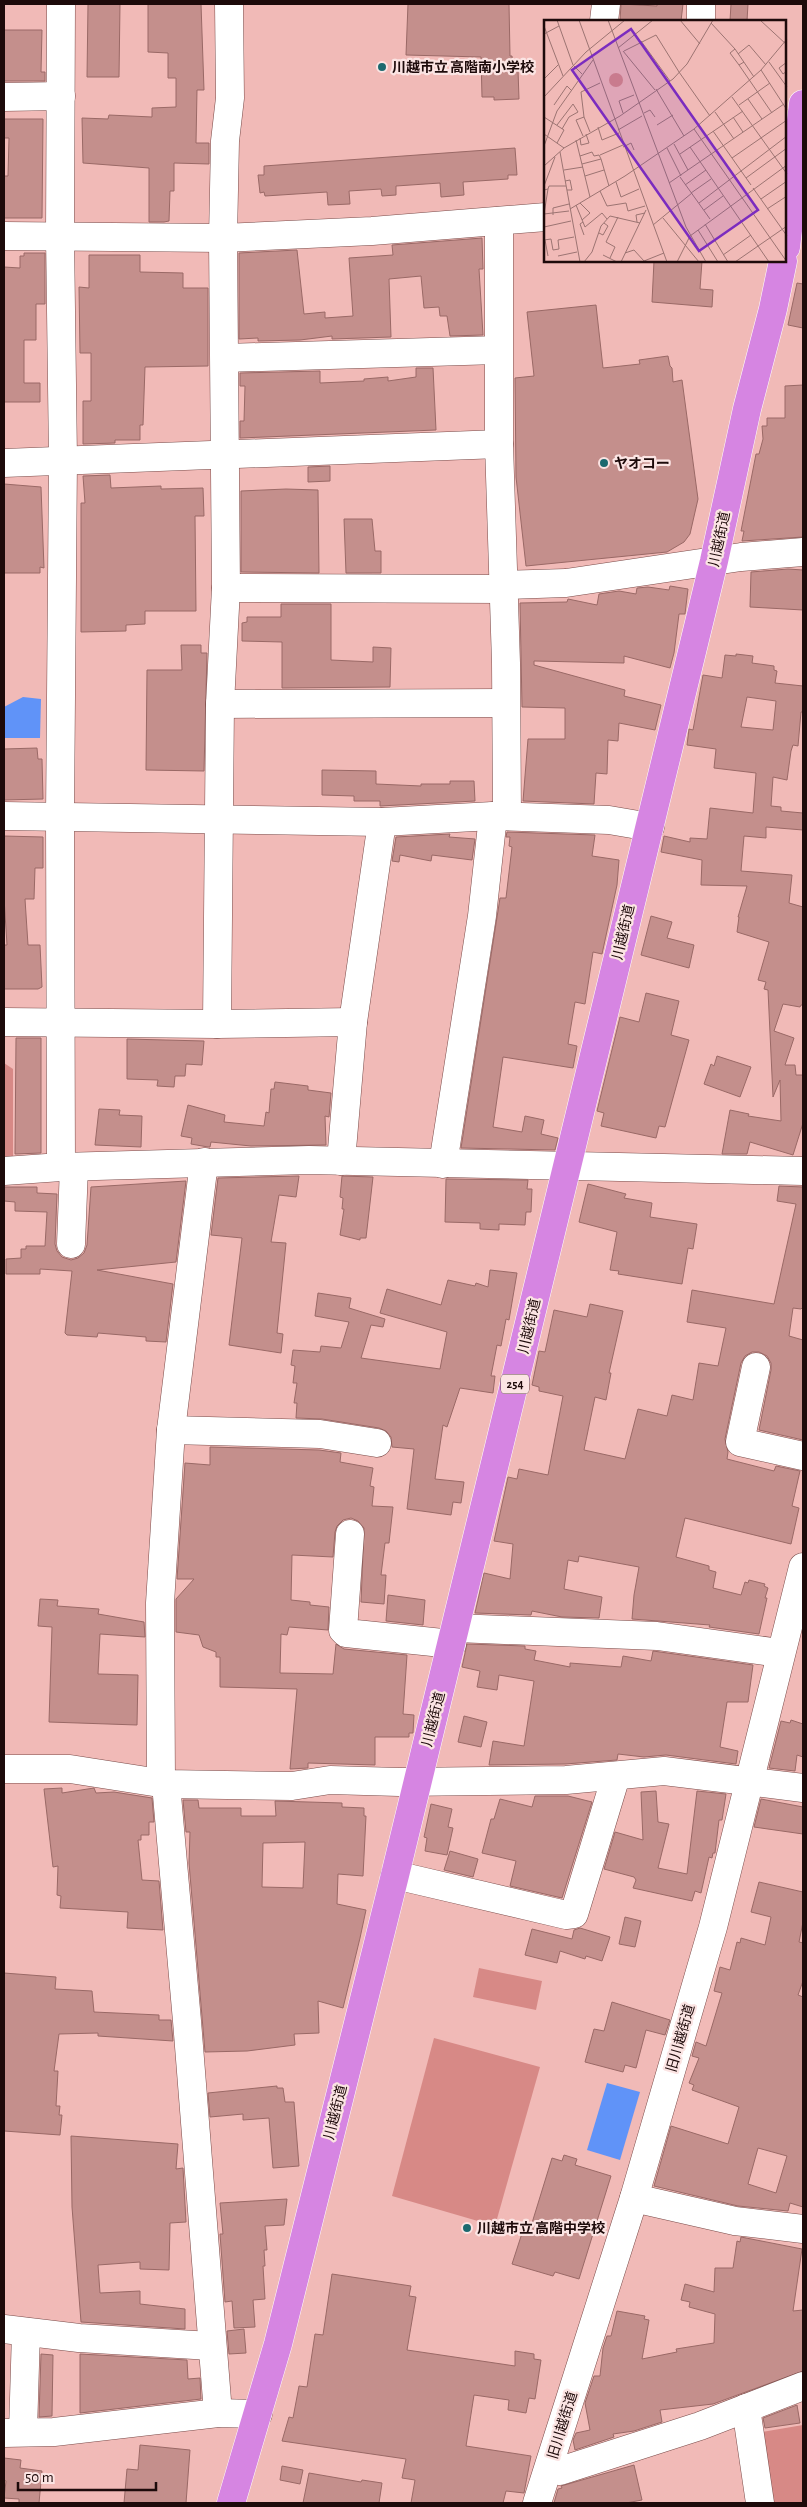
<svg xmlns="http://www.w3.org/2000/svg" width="807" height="2507" font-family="'Alegreya Sans','Noto Sans JP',sans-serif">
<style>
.green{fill:#d78986}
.water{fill:#6093f8}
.building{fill:#c48f8c;stroke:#9a6966;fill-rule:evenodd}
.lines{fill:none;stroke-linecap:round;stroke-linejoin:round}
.minor-casing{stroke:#7a4b49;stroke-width:29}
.highway-casing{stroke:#fff;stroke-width:29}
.minor{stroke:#fff;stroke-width:28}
.highway{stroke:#d685e2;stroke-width:28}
.poi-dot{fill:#1c696f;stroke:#fbe4e3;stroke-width:2}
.labels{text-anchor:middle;stroke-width:4.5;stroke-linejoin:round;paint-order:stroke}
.shield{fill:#fbe4e3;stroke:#604b4b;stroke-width:1}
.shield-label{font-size:12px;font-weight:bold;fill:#1d0a0a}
.poi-label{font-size:14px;font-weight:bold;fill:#1d0a0a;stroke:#fbe4e3;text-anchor:start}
.street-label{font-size:14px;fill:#1d0a0a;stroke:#fbe4e3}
.inset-road{fill:none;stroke:#9c7472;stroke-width:1}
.view{fill:#7b2cbf;fill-opacity:0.15;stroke:#7b2cbf;stroke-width:2.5}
.inset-edge{fill:none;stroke:#1d0a0a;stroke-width:2.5}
</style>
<rect width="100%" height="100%" fill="#f1bab7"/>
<g class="green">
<polygon points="4,1063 13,1069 13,1159 4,1165"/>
<polygon points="479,1968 542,1981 536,2010 473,1997"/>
<polygon points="434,2038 540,2067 495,2226 392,2196"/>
<polygon points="803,2425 803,2503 766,2503 756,2433"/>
</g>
<g class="water">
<polygon points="23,697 41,699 40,738 4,738 4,707"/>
<polygon points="607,2083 640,2092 620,2160 587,2150"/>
</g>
<g class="building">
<polygon points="88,4 120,4 119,77 87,77"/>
<polygon points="148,4 201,4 204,90 197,90 196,143 209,143 209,164 174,163 174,191 170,191 169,221 164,222 149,222 149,168 83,163 82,118 108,119 109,115 152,117 152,108 176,107 176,78 168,78 168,53 148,52"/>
<polygon points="408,4 509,4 510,56 512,56 513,70 518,70 519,99 494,100 494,97 482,97 481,57 406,55"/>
<polygon points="621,4 657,6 657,4 683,4 681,21 620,21"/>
<polygon points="731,4 748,4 747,21 730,21"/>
<polygon points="4,30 42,30 41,72 45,72 45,81 4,81"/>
<polygon points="4,119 43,119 42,218 4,218 4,176 8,176 9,138 4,138"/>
<polygon points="515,148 517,175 508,175 508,179 463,182 464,195 441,197 440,183 396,186 396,195 382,196 381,189 349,191 350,204 328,205 327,192 265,196 264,192 260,193 258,175 264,175 264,166"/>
<polygon points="482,238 483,269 479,269 483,335 450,336 447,316 440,316 439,307 424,308 421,276 389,279 391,337 332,339 332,336 300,340 258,341 258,338 239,339 239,253 297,250 304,314 325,312 325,318 353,316 349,258 393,255 392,245"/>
<polygon points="24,253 45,253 45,304 36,304 36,340 24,340 24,383 40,383 40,402 4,402 4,267 20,268 20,256 24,256"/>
<polygon points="89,255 140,255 140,272 183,273 183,288 208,288 208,366 145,367 143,425 140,425 140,440 115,440 115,443 83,444 83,401 91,401 91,353 80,353 79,287 89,288"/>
<polygon points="654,261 702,261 700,289 713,290 712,307 652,302"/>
<polygon points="797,283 803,284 803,328 788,325"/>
<polygon points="596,305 603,368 640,364 639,360 668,356 670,366 672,368 673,382 682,380 698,499 690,534 684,542 667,552 526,566 516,477 515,378 534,376 527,312"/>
<polygon points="416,368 433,368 436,430 240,438 240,421 244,421 245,386 240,386 240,373 320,371 320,383 364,381 364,379 388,377 388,381 416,377"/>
<polygon points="803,385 803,537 742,541 744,531 741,531 756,454 759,454 763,439 762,426 767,426 767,418 785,418 785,386"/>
<polygon points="330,466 330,481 308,482 308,467"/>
<polygon points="110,475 111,488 161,486 161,489 203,488 204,516 195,516 196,611 145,611 145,624 126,625 126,631 81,632 81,503 85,503 83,476"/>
<polygon points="4,484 41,487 44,568 40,567 40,573 4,573"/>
<polygon points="286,489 318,490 319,573 241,572 241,491"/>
<polygon points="344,519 372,519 375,551 381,551 381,573 346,573"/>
<polygon points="788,569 803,570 803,610 750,607 751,572"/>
<polygon points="670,586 688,589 685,614 679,614 674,653 670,668 624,656 624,663 534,661 534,665 625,690 624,696 661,705 655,730 619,723 618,741 608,740 607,774 596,773 594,804 523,801 528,739 565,739 565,708 522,707 520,603 567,602 568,599 597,605 599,594 619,591 636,594 637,588 648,587 669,590"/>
<polygon points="281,604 331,604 331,660 373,662 373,647 391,648 390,687 282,688 282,642 242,641 242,623 247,622 247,617 281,617"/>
<polygon points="181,645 201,645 201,653 207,653 204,771 146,770 147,670 182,670"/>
<path d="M 736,654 L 753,656 L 752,663 L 774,666 L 774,670 L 777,671 L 775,683 L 803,686 L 803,712 L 801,712 L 798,746 L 793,745 L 791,751 L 787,780 L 773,777 L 771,806 L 781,807 L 781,811 L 803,813 L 803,830 L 766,827 L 766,838 L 744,836 L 741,871 L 792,875 L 789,903 L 803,907 L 803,1005 L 801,1005 L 800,1007 L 783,1004 L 774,1031 L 794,1038 L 785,1065 L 795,1065 L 796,1075 L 803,1075 L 803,1123 L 793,1155 L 750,1142 L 747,1154 L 722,1154 L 730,1110 L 749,1114 L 748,1116 L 781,1121 L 780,1080 L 773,1097 L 768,990 L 764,989 L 766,982 L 758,980 L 769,942 L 737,932 L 739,917 L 738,917 L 747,886 L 701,885 L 702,860 L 661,852 L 664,836 L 690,842 L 690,838 L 707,839 L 710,808 L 753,813 L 756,773 L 714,768 L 716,749 L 687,745 L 689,729 L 693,730 L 703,675 L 722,678 L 725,655 L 736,656 ZM 747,697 L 776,701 L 773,730 L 741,727 Z"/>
<polygon points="37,748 38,759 42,759 43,799 4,800 4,749"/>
<polygon points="322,770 376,771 376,784 421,786 421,784 450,784 450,781 474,781 475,801 380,806 380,801 354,801 354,796 322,795"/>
<polygon points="507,832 595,835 592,856 619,860 617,885 602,954 593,952 585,1004 575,1002 568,1044 577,1046 573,1068 503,1057 493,1127 522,1132 525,1116 544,1120 541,1134 558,1138 555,1150 461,1148 500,898 506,898 512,847 509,846 510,837 506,837"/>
<polygon points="450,834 449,837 475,839 472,860 432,855 431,861 400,855 399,862 392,861 396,837"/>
<polygon points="4,836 43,837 43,868 35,868 34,899 25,899 28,945 40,945 42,987 38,989 4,989 4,945 7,945 4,898"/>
<polygon points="651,916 672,922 667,938 694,945 689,968 641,955"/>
<polygon points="646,993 679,1001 671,1035 689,1040 665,1127 659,1126 656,1138 601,1126 604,1113 597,1111 620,1017 639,1022"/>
<polygon points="16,1038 41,1038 41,1153 15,1154"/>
<polygon points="127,1039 204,1041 202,1065 186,1064 185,1076 175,1076 174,1087 157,1086 158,1080 127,1079"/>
<polygon points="717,1056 751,1067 740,1097 704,1084 711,1064 714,1066"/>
<polygon points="275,1082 308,1086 308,1090 331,1093 329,1117 325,1116 326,1145 251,1146 211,1142 210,1147 208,1147 191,1144 192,1138 181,1136 188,1105 225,1115 224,1122 264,1126 266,1112 269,1113 271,1089 274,1089"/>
<polygon points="99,1109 120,1110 119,1115 142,1116 141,1147 95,1145"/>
<polygon points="299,1176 296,1197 279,1195 271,1242 286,1243 277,1333 283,1334 281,1353 229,1345 242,1238 211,1235 218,1178"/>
<polygon points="342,1176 373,1177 366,1238 360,1238 360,1240 340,1235 344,1209 342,1209 343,1198 340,1197"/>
<polygon points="446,1179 528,1180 527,1189 532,1189 531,1212 526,1212 525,1225 499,1224 499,1230 480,1229 480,1223 445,1222"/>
<polygon points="186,1181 176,1262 97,1270 173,1284 166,1342 146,1341 146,1337 98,1333 97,1337 67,1335 65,1333 72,1271 40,1269 40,1274 6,1274 6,1259 21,1258 21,1249 26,1249 26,1246 45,1246 47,1212 15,1211 15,1202 4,1201 4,1187 37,1187 37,1193 57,1194 55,1244 57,1251 62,1257 71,1260 78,1258 84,1253 87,1245 91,1187"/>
<polygon points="588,1184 626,1194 624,1198 652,1203 650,1217 697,1224 693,1249 688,1248 682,1284 618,1274 619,1271 610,1270 617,1232 579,1222"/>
<polygon points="779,1186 803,1187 803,1307 801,1309 793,1308 789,1336 803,1340 803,1440 759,1430 771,1370 771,1363 767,1356 759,1352 752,1352 745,1356 741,1363 725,1439 728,1452 727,1459 774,1471 776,1466 800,1471 792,1506 799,1508 791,1544 685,1518 676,1557 709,1566 709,1570 716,1572 713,1588 741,1595 745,1582 748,1583 749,1580 765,1584 764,1586 768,1588 765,1598 767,1598 759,1634 709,1627 710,1625 632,1619 634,1595 639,1567 579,1556 578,1562 568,1560 564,1589 602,1597 599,1618 562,1617 532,1611 531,1615 475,1613 484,1573 510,1579 513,1544 494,1541 508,1477 517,1479 519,1469 548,1475 563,1396 539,1391 539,1387 532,1385 539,1351 545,1352 554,1310 587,1317 590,1304 623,1311 609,1373 611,1373 606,1400 595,1397 584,1450 625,1459 638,1409 667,1416 672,1395 693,1400 699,1363 718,1366 726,1328 687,1322 692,1290 774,1304 796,1204 777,1201"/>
<polygon points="490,1270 517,1273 509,1320 506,1319 501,1346 497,1345 491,1376 495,1376 493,1393 460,1388 447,1427 443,1425 437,1465 435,1479 464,1482 461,1503 453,1502 451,1515 407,1509 414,1449 392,1447 391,1437 386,1431 379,1428 322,1419 296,1418 297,1403 294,1403 297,1383 293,1383 295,1366 291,1365 293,1350 320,1352 321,1346 341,1348 349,1322 315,1316 318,1293 351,1298 349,1308 385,1319 383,1327 371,1325 361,1358 440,1369 447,1332 380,1313 387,1289 441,1305 448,1280 475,1286 476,1283 488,1287"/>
<polygon points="210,1447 319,1450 341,1453 340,1462 373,1468 370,1486 374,1487 372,1506 393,1507 389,1543 385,1543 381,1575 386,1575 384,1604 361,1602 364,1528 358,1521 351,1518 343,1520 337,1526 335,1532 333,1557 292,1555 291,1600 310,1602 310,1605 329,1607 328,1630 289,1627 287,1635 281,1634 280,1673 333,1674 336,1644 344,1649 407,1655 403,1714 414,1715 413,1733 409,1733 409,1737 375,1737 375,1765 308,1763 308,1768 290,1769 297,1689 220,1687 220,1657 216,1657 216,1652 203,1647 199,1635 176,1632 176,1599 194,1579 177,1579 185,1463 210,1465"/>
<polygon points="388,1595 425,1600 423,1625 386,1621"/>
<polygon points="40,1599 58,1600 57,1606 99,1609 98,1614 144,1622 145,1637 100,1634 98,1674 138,1675 137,1725 49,1722 52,1627 38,1626"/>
<polygon points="467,1644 525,1646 525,1649 536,1651 534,1660 570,1667 570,1663 621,1667 623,1656 651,1661 653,1651 753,1665 748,1702 727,1702 720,1747 738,1751 736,1764 666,1755 644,1757 618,1754 617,1760 565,1764 489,1765 493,1741 524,1746 534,1681 499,1675 497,1690 477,1687 480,1671 462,1667"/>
<polygon points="464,1716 487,1722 481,1747 458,1742"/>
<polygon points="791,1720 803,1724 803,1757 797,1755 795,1771 769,1768 781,1721 790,1723"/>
<polygon points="62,1788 62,1793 94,1788 96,1793 114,1792 152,1798 154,1822 149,1822 149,1835 141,1835 141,1840 138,1840 142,1880 159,1881 163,1930 127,1928 128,1912 60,1908 61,1896 57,1895 58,1866 53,1867 44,1789"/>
<polygon points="656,1791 658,1822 669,1824 658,1868 687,1874 697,1791 726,1794 722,1820 719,1820 715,1853 713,1853 712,1858 709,1857 701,1893 695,1891 692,1901 633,1888 636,1880 634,1877 604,1869 615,1832 643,1840 641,1792"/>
<polygon points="535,1796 568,1796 592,1802 562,1898 510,1886 516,1861 482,1853 491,1819 494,1819 500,1799 532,1807"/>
<polygon points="761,1799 803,1807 803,1834 754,1827"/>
<path d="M 183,1800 L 198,1800 L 199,1808 L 241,1808 L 241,1816 L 276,1816 L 275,1801 L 342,1803 L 342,1807 L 364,1808 L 364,1816 L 366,1816 L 363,1876 L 338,1874 L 337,1904 L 366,1910 L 360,1938 L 343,2008 L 318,2001 L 319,2033 L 294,2034 L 295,2045 L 247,2051 L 205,2052 L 189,1863 L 190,1832 L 186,1832 ZM 305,1842 L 303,1888 L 262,1887 L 263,1843 Z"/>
<polygon points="431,1804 452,1809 448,1827 453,1828 447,1855 425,1851 427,1838 424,1837"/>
<polygon points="450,1851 478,1859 473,1877 444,1870"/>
<path d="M 759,1882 L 803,1892 L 803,1922 L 799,1942 L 803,1943 L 803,1981 L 798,1995 L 803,1997 L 803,2207 L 790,2203 L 788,2211 L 738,2206 L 654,2186 L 671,2126 L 728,2144 L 739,2107 L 692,2090 L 694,2085 L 689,2083 L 699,2058 L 692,2056 L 696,2042 L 706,2046 L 722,1993 L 714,1991 L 720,1967 L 730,1970 L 737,1942 L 740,1943 L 741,1938 L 765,1945 L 771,1917 L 751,1912 ZM 758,2148 L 787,2156 L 776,2193 L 748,2184 Z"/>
<polygon points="625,1917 641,1921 635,1947 619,1944"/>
<polygon points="580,1928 610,1937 602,1961 586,1956 585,1959 560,1951 557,1963 525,1955 532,1929 572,1939 574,1930"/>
<polygon points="4,1973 56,1977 55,1989 92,1991 94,2012 159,2015 159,2020 171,2020 173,2041 98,2036 98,2033 59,2034 54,2071 58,2071 56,2106 60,2106 59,2115 62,2115 60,2135 4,2131"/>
<polygon points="612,2002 670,2020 665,2035 646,2030 636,2068 625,2065 623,2072 585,2062 594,2029 604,2031"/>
<polygon points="277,2086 277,2088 283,2088 285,2102 294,2102 299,2166 273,2168 269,2118 243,2120 243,2114 210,2117 208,2093"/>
<polygon points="71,2136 178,2144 176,2169 183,2168 186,2222 170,2223 169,2270 140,2269 140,2262 98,2265 100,2293 140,2291 140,2304 185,2309 185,2329 81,2322 72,2207"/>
<polygon points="564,2155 577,2159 575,2165 611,2176 579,2279 555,2272 553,2276 512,2264 526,2221 532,2223 552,2158 562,2161"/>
<polygon points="287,2199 284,2225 265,2226 267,2250 264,2250 265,2266 263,2266 265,2299 253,2300 255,2327 234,2328 232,2301 225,2302 220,2234 223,2234 220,2203"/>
<polygon points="741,2237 802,2249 793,2311 803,2310 803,2371 713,2404 660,2410 662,2422 634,2431 613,2434 614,2437 575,2450 573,2440 576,2433 590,2430 585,2403 594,2376 600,2376 603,2348 607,2336 611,2336 617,2311 645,2316 644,2319 649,2320 642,2359 677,2352 676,2349 714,2343 715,2314 689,2307 690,2302 681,2300 685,2284 714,2292 715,2268 733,2268 737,2241 740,2242"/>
<polygon points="332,2274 411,2286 409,2296 416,2297 407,2350 515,2366 515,2351 534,2354 534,2359 541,2360 535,2399 529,2398 526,2413 508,2410 509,2400 474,2395 466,2446 531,2456 524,2493 506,2491 503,2503 411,2503 415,2480 402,2478 406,2459 282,2441 289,2417 293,2418 299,2386 307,2387 315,2334 323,2335"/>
<polygon points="244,2329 246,2353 229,2354 227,2331"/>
<polygon points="41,2354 53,2355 52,2416 39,2417"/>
<polygon points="80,2354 187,2360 188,2379 200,2378 201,2399 80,2413"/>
<polygon points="797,2405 800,2423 765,2428 763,2418"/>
<polygon points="140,2445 190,2450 186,2503 124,2503 127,2469 138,2470"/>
<polygon points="4,2458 21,2460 20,2468 42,2471 39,2503 19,2503 19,2499 4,2498 6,2481 4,2480"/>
<polygon points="634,2465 642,2500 626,2503 554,2503 558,2489 562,2488 561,2486"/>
<polygon points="282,2466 303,2470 300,2484 280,2480"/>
<polygon points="309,2473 361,2482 362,2480 382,2483 379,2503 303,2503"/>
</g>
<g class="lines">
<defs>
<g id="minor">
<polyline points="604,21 606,4"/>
<polyline points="701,21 701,4"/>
<polyline points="4,97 61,96"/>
<polyline points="499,221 499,444 506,663 507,816"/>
<polyline points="4,236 223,238 372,231 546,217"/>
<polyline points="225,358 498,350"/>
<polyline points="4,463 499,444"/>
<polyline points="504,585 566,583 741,557 803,552"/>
<polyline points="226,588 504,589"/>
<polyline points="220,704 505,703"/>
<polyline points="4,816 382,822 493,816 609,820 650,827"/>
<polyline points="4,1022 217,1024 353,1022"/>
<polyline points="217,1024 220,704 226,588 223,238 225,141 230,98 229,4"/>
<polyline points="341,1161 353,1022 382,822"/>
<polyline points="443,1164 482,916 493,816"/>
<polyline points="61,1167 60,816 63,459 60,236 61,4"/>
<polyline points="4,1171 61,1167 309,1160 803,1171"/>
<polyline points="71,1244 74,1167"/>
<polyline points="756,1367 740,1442 803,1456"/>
<polyline points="171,1430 320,1434 377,1443"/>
<polyline points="350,1534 343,1630 346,1633 452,1644"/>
<polyline points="456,1628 657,1636 780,1653"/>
<polyline points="4,1769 70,1769 166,1784 292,1786 330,1780 399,1782 566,1780 664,1771 803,1788"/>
<polyline points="161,1783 160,1603 171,1430 204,1162"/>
<polyline points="166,1784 187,2021 218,2413"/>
<polyline points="395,1875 566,1915 574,1914 616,1776"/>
<polyline points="634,2198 735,2221 803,2229"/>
<polyline points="4,2329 79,2338 211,2346"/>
<polyline points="746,2408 760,2503"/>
<polyline points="23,2432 26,2332"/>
<polyline points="4,2433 54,2432 218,2413 258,2414"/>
<polyline points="549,2468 560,2471 700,2426 803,2386"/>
<polyline points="537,2503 634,2198 713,1927 803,1567"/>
</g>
<g id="highway">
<polyline points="786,247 803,104"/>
<polyline points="231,2503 278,2344 395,1875 714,561 747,409 773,309 783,261"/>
</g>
</defs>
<use href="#minor" class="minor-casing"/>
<use href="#highway" class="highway-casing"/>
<use href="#minor" class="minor"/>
<use href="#highway" class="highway"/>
</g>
<g class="poi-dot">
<circle cx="382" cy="67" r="5"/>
<circle cx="604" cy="463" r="5"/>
<circle cx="467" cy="2228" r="5"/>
</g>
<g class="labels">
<rect class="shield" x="501" y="1374.5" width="28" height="19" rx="4"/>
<g class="shield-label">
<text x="515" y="1388">254</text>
</g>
<g class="poi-label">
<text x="392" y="72">川越市立 高階南小学校</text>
<text x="614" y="468">ヤオコー</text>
<text x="477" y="2233">川越市立 高階中学校</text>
</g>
<g class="street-label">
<text transform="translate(719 539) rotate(-78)" y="5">川越街道</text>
<text transform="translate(623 932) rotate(-77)" y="5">川越街道</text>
<text transform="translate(529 1326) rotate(-77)" y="5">川越街道</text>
<text transform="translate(433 1719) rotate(-76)" y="5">川越街道</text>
<text transform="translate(680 2038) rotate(-74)" y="5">旧川越街道</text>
<text transform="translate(335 2112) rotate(-76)" y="5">川越街道</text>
<text transform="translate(562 2425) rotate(-73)" y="5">旧川越街道</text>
</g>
</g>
<g transform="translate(544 20)">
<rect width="242" height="242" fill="#f1bab7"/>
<path d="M65 60a7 7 0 1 1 14 0a7 7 0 1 1-14 0Z" fill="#d78986"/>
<path class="inset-road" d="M 13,0 L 29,45 L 38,54M 35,0 L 123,242M 64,0 L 142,207 L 162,242M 136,0 L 156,24M 216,0 L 243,25M 167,3 L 191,29 L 210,57M 0,6 L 19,56M 0,14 L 15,6M 97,21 L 126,61M 74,28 L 109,0M 191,29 L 186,33 L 195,45M 79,31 L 111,70M 80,31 L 112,15 L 135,52M 194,34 L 205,25 L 222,45M 200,42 L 195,45 L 228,93M 225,42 L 243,67M 243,42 L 235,48 L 239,54 L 243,51M 217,50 L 243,90M 135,52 L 166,96M 0,59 L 14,45M 112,69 L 140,116M 0,77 L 42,32 L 81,0M 188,77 L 243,154M 204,79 L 218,99M 10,85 L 23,66 L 27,70M 195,85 L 226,63M 171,92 L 190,119M 79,93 L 75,81 L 90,75M 100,93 L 106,90 L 111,97M 0,97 L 20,110 L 13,123M 189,97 L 199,112M 13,105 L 29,84 L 34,92 L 25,97 L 18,109M 113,105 L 129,95M 54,107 L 58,120 L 75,113M 150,109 L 243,242M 74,110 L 98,96M 169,111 L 207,165M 46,112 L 40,97 L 37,72 L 56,63M 0,114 L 20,128M 39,116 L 32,100 L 40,97M 36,118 L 37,125 L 45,123 L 42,114M 32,120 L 46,177M 130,124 L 144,150M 0,126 L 13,91 L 49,40M 79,127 L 87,123 L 90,130M 146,127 L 225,242M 123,128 L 137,156M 16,132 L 36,242M 136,134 L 199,91M 56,135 L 79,125M 36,136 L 48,132 L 50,136 L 55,135 L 57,139M 188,138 L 243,100M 38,144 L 57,139 L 65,166M 0,146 L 20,128 L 76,96 L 129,59 L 143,44 L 169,0M 20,150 L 39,147M 41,156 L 60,150M 136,157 L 166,199M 202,158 L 243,128M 21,161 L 26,160 L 28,170 L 23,170M 72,162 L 77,177 L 95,169M 125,163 L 240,84M 141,165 L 162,150M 0,166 L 11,137M 209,168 L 243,216M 4,169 L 5,166 L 22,166M 0,170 L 4,169 L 0,194M 56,171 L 63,186 L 82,183 L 84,191 L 101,186M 147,173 L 167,159M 217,179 L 243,161M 36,183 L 46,193 L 38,200M 155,183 L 243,116M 32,185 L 41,207 L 58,193 L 63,199M 26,189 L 81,156 L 150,109 L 217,50 L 243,19M 223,189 L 243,176M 160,190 L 179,176M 0,194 L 25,191M 9,195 L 9,188 L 25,184M 119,198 L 155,242M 39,202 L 36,204 L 40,215M 93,202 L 92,195 L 101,193M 161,204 L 184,242M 109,205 L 148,173M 0,207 L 27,201M 154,210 L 174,242M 55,213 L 59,215 L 64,206 L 60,203M 0,220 L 7,219 L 9,230 L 15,229 L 14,220 L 30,217M 1,220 L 4,236M 81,233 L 90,230 L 100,241 L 120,233M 59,235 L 73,242M 179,235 L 207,215M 14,236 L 33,232M 66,238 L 71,227 L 62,222 L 74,197M 40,242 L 48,232 L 57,206 L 66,196 L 96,203M 77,242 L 102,190M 133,242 L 146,216 L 243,145M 191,242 L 243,206"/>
<path class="view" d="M 87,9 L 214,190 L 155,231 L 28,50 Z"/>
<rect width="242" height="242" class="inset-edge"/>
</g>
<rect width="807" height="2507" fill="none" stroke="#1d0a0a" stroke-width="10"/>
<path d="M18 2482v8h138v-8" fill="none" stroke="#1d0a0a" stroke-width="2.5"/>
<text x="25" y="2482" font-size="15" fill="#1d0a0a" stroke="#fbe4e3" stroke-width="4" paint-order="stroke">50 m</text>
</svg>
